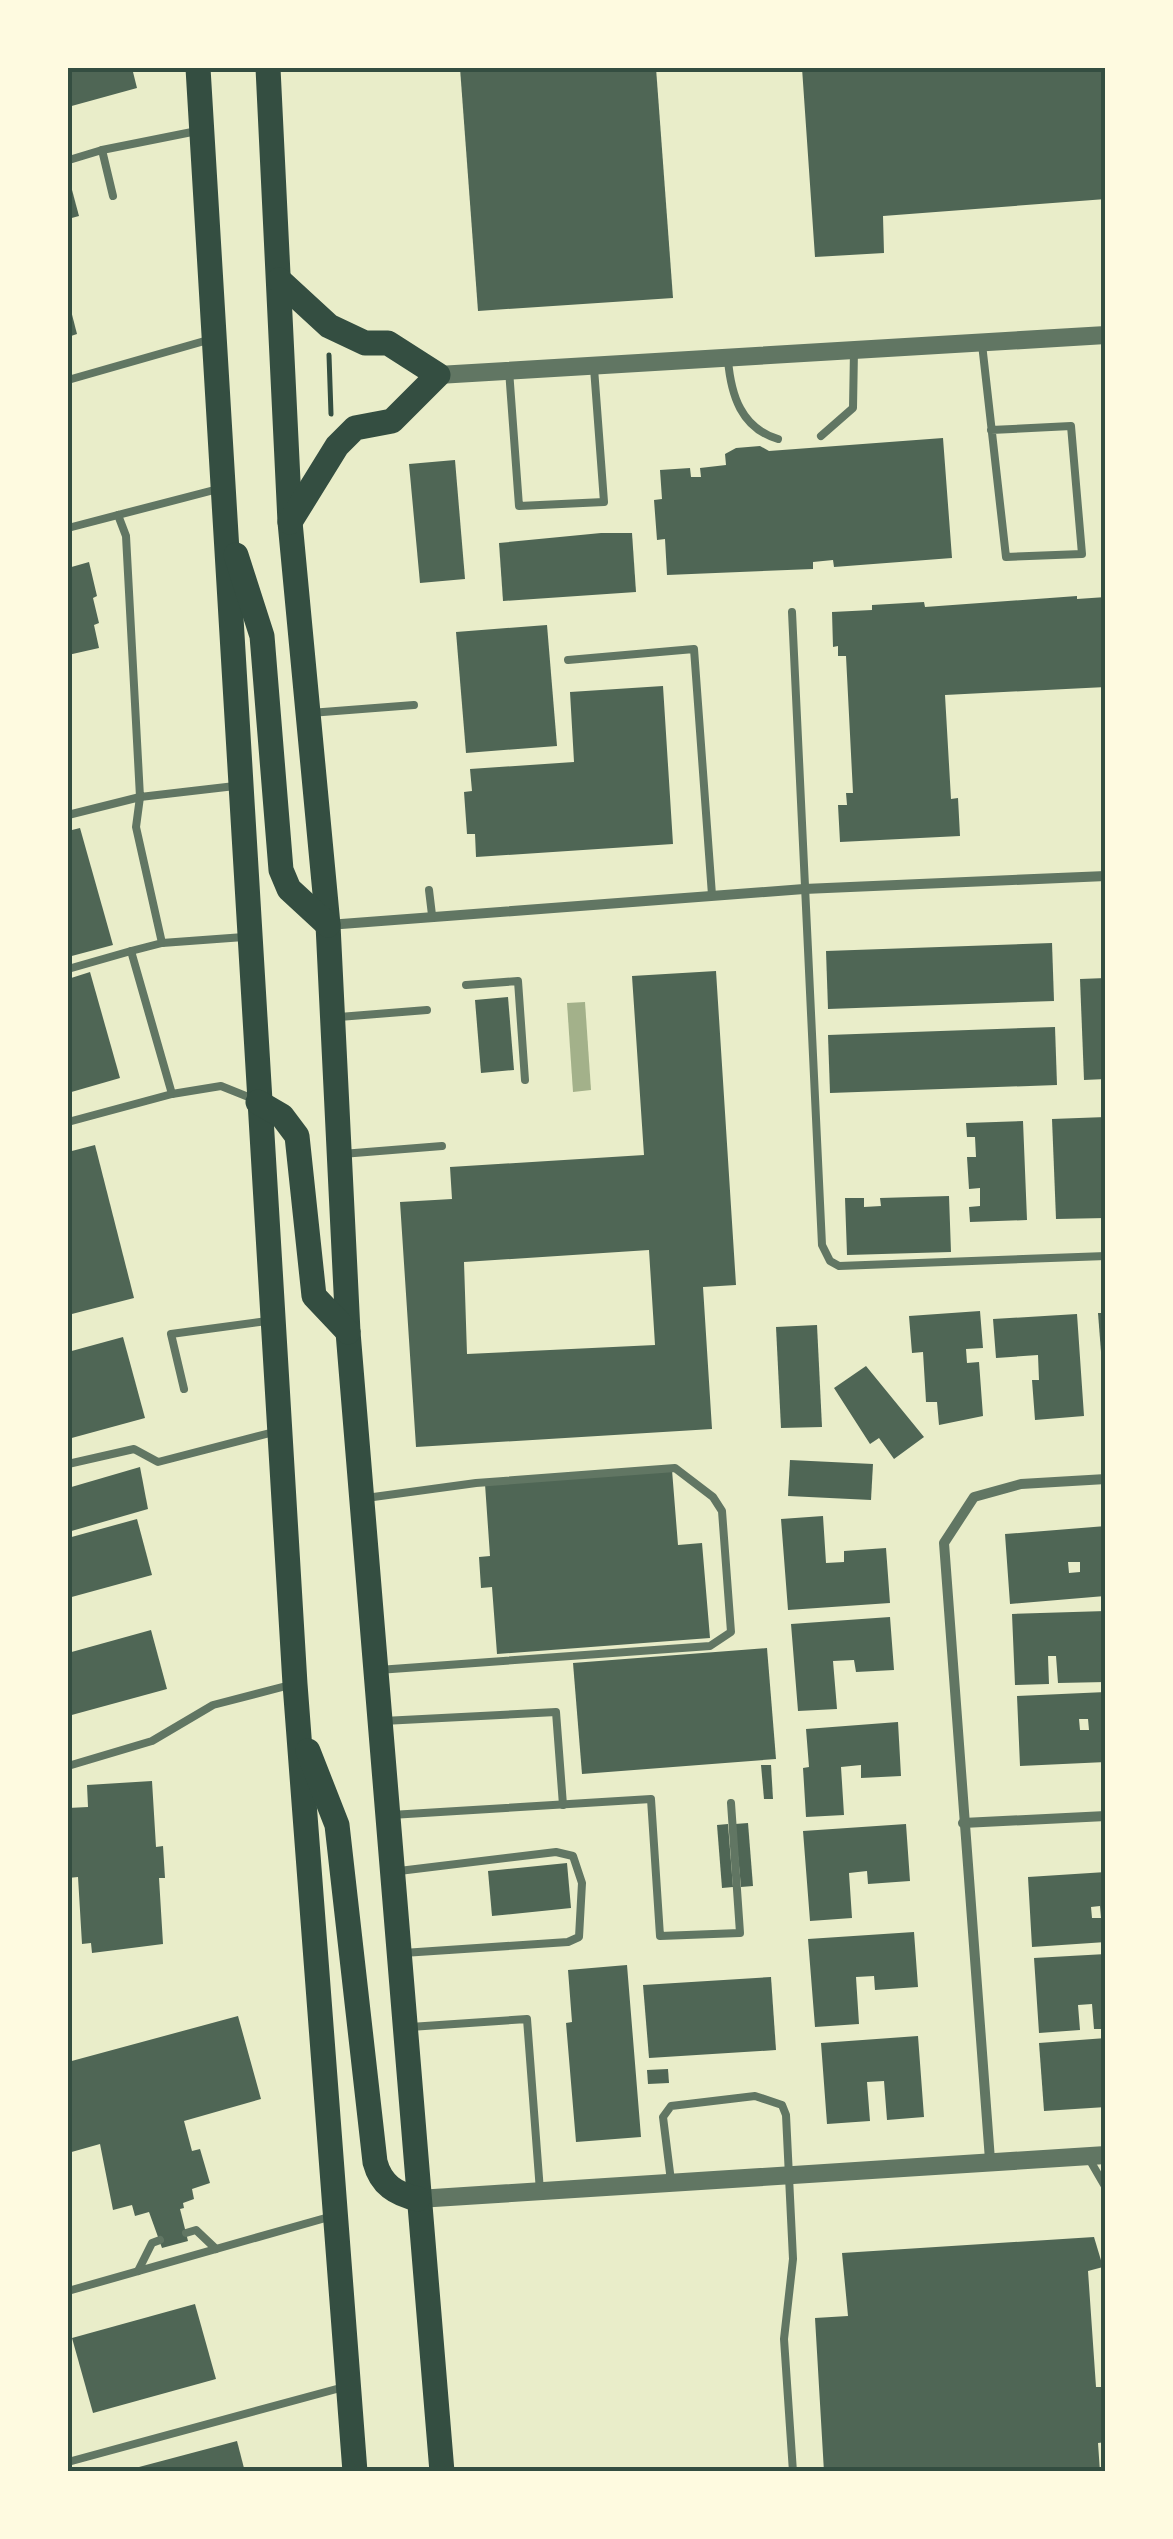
<svg xmlns="http://www.w3.org/2000/svg" width="1173" height="2539" font-family="Bitter,serif">
<style>
.water{fill:#a3b18a}
.building{fill:#4f6655;fill-rule:evenodd}
.lines{fill:none;stroke-linecap:round;stroke-linejoin:round}
.path{stroke:#344e41;stroke-width:5}
.service{stroke:#617663;stroke-width:8}
.minor{stroke:#617663;stroke-width:10}
.tertiary{stroke:#617663;stroke-width:18}
.primary{stroke:#344e41;stroke-width:25}
.neatline{fill:none;stroke:#344e41;stroke-width:4}
</style>
<rect width="100%" height="100%" fill="#e9edc9"/>
<polygon class="water" points="585,1002 591,1090 573,1092 567,1003"/>
<g class="building">
<polygon points="87,68 132,68 137,88 68,107 68,73"/>
<polygon points="460,68 656,68 673,298 478,311"/>
<polygon points="802,68 1106,68 1106,199 883,216 884,253 815,257"/>
<polygon points="68,175 79,216 68,219"/>
<polygon points="68,299 77,334 68,337"/>
<polygon points="943,438 952,558 834,567 833,560 813,562 813,569 667,575 665,539 657,540 654,500 662,499 660,470 690,468 691,477 701,477 700,468 726,465 725,454 736,448 760,446 769,451"/>
<polygon points="455,460 465,579 420,583 409,464"/>
<polygon points="601,533 632,533 636,592 503,601 499,543"/>
<polygon points="89,562 97,596 93,598 99,623 94,625 99,648 68,655 68,568"/>
<polygon points="1077,596 1077,599 1106,597 1106,687 945,695 951,799 958,798 960,836 840,842 838,805 847,805 846,793 853,793 846,656 838,656 838,646 833,647 832,612 872,610 872,605 924,602 925,607"/>
<polygon points="547,625 557,746 466,753 456,632"/>
<polygon points="663,686 673,844 476,857 475,834 467,834 464,792 472,791 470,769 574,762 570,692"/>
<polygon points="80,828 113,945 68,957 68,831"/>
<polygon points="1052,943 1054,1001 828,1009 826,951"/>
<path d="M 716,971 L 736,1285 L 703,1287 L 712,1429 L 416,1447 L 400,1202 L 452,1199 L 450,1167 L 644,1155 L 632,976 ZM 649,1250 L 655,1345 L 467,1354 L 464,1262 Z"/>
<polygon points="90,972 120,1078 68,1093 68,979"/>
<polygon points="1106,978 1106,1079 1084,1080 1080,979"/>
<polygon points="508,997 514,1070 481,1073 475,1000"/>
<polygon points="1055,1027 1057,1085 830,1093 828,1035"/>
<polygon points="1106,1117 1106,1218 1056,1219 1052,1119"/>
<polygon points="1023,1121 1027,1220 970,1222 969,1207 980,1206 980,1188 969,1189 967,1157 976,1157 975,1137 967,1137 966,1123"/>
<polygon points="95,1145 134,1298 68,1315 68,1152"/>
<polygon points="949,1196 951,1252 847,1255 845,1198 864,1198 864,1207 881,1206 880,1198"/>
<polygon points="980,1311 983,1348 966,1349 967,1363 979,1362 983,1416 939,1425 937,1402 926,1402 923,1352 912,1353 909,1316"/>
<polygon points="1098,1313 1106,1313 1106,1351 1101,1352"/>
<polygon points="1077,1314 1084,1416 1035,1420 1032,1380 1039,1380 1038,1355 996,1358 993,1319"/>
<polygon points="817,1325 822,1427 781,1428 776,1327"/>
<polygon points="123,1337 145,1418 68,1439 68,1352"/>
<polygon points="866,1366 924,1437 894,1459 879,1438 870,1444 834,1388"/>
<polygon points="790,1460 873,1464 871,1500 788,1496"/>
<polygon points="140,1467 148,1509 68,1532 68,1488"/>
<polygon points="672,1470 678,1545 702,1543 710,1638 497,1654 492,1587 481,1588 479,1557 490,1556 485,1484"/>
<polygon points="823,1516 826,1563 844,1562 844,1551 886,1548 890,1603 788,1610 781,1519"/>
<polygon points="137,1519 152,1575 68,1598 68,1538"/>
<path d="M 1106,1526 L 1106,1554 L 1102,1555 L 1105,1596 L 1010,1604 L 1005,1534 ZM 1068,1562 L 1080,1562 L 1080,1572 L 1069,1573 Z"/>
<polygon points="1106,1611 1106,1682 1058,1683 1056,1656 1048,1656 1049,1684 1015,1685 1012,1614"/>
<polygon points="890,1617 894,1670 856,1672 854,1660 833,1661 837,1709 798,1711 791,1624"/>
<polygon points="151,1630 167,1689 68,1716 68,1653"/>
<polygon points="767,1648 776,1759 582,1774 573,1663"/>
<path d="M 1106,1692 L 1106,1762 L 1020,1766 L 1017,1696 ZM 1079,1719 L 1088,1719 L 1089,1730 L 1080,1730 Z"/>
<polygon points="898,1722 901,1776 861,1778 861,1765 841,1767 844,1815 806,1817 803,1768 809,1767 806,1729"/>
<polygon points="761,1765 771,1765 773,1799 764,1799"/>
<polygon points="152,1781 156,1847 163,1846 165,1878 159,1878 163,1944 92,1953 91,1943 82,1944 78,1877 68,1878 68,1808 88,1807 87,1785"/>
<polygon points="748,1823 753,1886 741,1887 735,1824"/>
<polygon points="728,1824 733,1887 722,1888 717,1825"/>
<polygon points="906,1824 910,1881 868,1884 867,1871 849,1873 852,1918 810,1921 803,1831"/>
<polygon points="567,1863 571,1908 492,1916 488,1871"/>
<path d="M 1106,1872 L 1106,1942 L 1032,1947 L 1028,1877 ZM 1100,1906 L 1101,1918 L 1092,1918 L 1091,1907 Z"/>
<polygon points="914,1932 918,1987 875,1990 874,1976 856,1977 859,2024 815,2027 808,1939"/>
<polygon points="1106,1954 1106,2029 1094,2029 1092,2004 1078,2005 1080,2030 1039,2033 1034,1958"/>
<polygon points="627,1965 641,2137 576,2142 566,2023 572,2022 568,1970"/>
<polygon points="771,1977 776,2050 649,2058 643,1985"/>
<polygon points="238,2016 261,2099 184,2121 192,2151 200,2149 210,2183 192,2189 194,2199 183,2203 184,2208 180,2209 188,2241 162,2248 149,2212 135,2216 132,2205 113,2210 100,2144 68,2153 68,2062"/>
<polygon points="918,2036 924,2117 887,2120 884,2081 867,2082 870,2121 827,2124 821,2043"/>
<polygon points="1106,2038 1106,2107 1044,2111 1039,2043"/>
<polygon points="668,2069 669,2083 648,2084 647,2070"/>
<polygon points="1094,2237 1103,2267 1088,2271 1096,2387 1106,2387 1106,2442 1098,2443 1100,2472 824,2472 815,2318 848,2316 842,2253"/>
<polygon points="195,2304 216,2379 93,2413 72,2338"/>
<polygon points="237,2441 245,2472 140,2472 139,2467"/>
</g>
<g class="lines">
<polyline class="path" points="329,355 331,414"/>
<g class="service">
<polyline points="69,160 102,150"/>
<polyline points="113,196 102,150 197,131"/>
<polyline points="982,344 1006,557 1082,554 1071,426 991,430"/>
<path d="M 728,360 C 731,395 741,428 778,439"/>
<polyline points="509,370 519,506 604,502 594,368"/>
<polyline points="68,380 208,340"/>
<polyline points="821,436 853,408 854,350"/>
<polyline points="118,515 126,536 140,797 235,786"/>
<polyline points="68,528 218,489"/>
<polyline points="792,612 822,1245 830,1261 839,1266 1106,1256"/>
<polyline points="568,660 694,649 712,895"/>
<polyline points="310,713 414,705"/>
<polyline points="68,815 140,797 136,827 162,943 131,951 172,1094"/>
<polyline points="429,890 432,915"/>
<polyline points="162,943 244,937"/>
<polyline points="68,969 131,951"/>
<polyline points="466,985 518,981 525,1080"/>
<polyline points="339,1017 427,1010"/>
<polyline points="68,1122 172,1094 221,1086 256,1100"/>
<polyline points="342,1154 442,1146"/>
<polyline points="184,1389 171,1334 267,1321"/>
<polyline points="68,1464 134,1449 158,1462 274,1432"/>
<polyline points="366,1498 476,1483 675,1468 713,1497 722,1511 731,1632 710,1646 378,1670"/>
<polyline points="383,1721 556,1712 563,1805"/>
<polyline points="68,1766 152,1741 213,1705 290,1685"/>
<polyline points="391,1815 651,1799 660,1936 740,1933 731,1803"/>
<polyline points="399,1871 556,1852 573,1856 582,1883 579,1937 568,1942 403,1953"/>
<polyline points="410,2027 527,2019 540,2191"/>
<polyline points="1088,2157 1106,2188"/>
<polyline points="671,2181 663,2117 671,2106 755,2096 782,2105 786,2115 793,2259 784,2339 793,2472"/>
<polyline points="186,2233 196,2230 216,2249"/>
<polyline points="138,2271 152,2243 160,2240"/>
<polyline points="68,2291 329,2217"/>
<polyline points="68,2462 344,2387"/>
<polyline points="68,2469 68,2472"/>
</g>
<g class="minor">
<polyline points="328,925 804,889 1106,876"/>
<polyline points="963,1823 1106,1816"/>
<polyline points="990,2160 944,1543 974,1497 1021,1484 1106,1479"/>
</g>
<g class="tertiary">
<polyline points="438,375 1106,335"/>
<polyline points="418,2199 1106,2155"/>
</g>
<g class="primary">
<polyline points="198,68 295,1684 355,2472"/>
<polyline points="268,68 290,522 328,925 348,1332 442,2472"/>
<polyline points="279,280 329,326 365,343 388,343 438,375 392,421 355,428 337,446 290,522"/>
<polyline points="236,555 262,636 281,870 289,889 328,925"/>
<polyline points="258,1102 282,1116 297,1136 314,1296 348,1332"/>
<path d="M 308,1751 L 337,1825 L 375,2162 C 381,2185 396,2194 418,2199"/>
</g>
</g>
<rect width="1173" height="2539" fill="none" stroke="#fefae0" stroke-width="140"/>
<rect x="70" y="70" width="1033" height="2399" class="neatline"/>
</svg>
